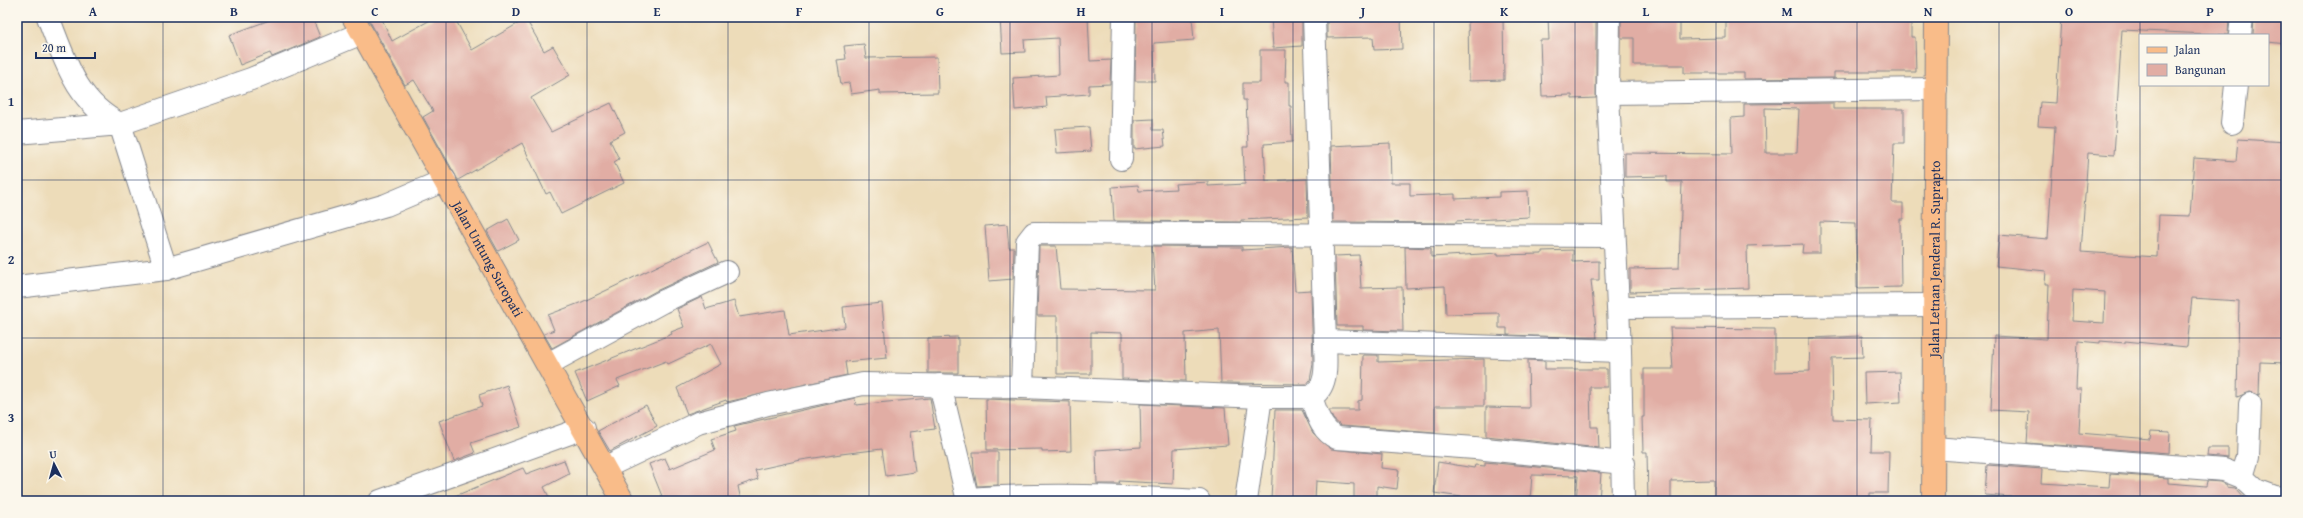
<svg xmlns="http://www.w3.org/2000/svg" width="2303" height="518" font-family="'Gentium Book Plus',serif">
<style>
.building{fill:#e1ada4;fill-rule:evenodd}
.lines{fill:none;stroke-linecap:round;stroke-linejoin:round}
.minor-casing{stroke:#84868c;stroke-width:24}
.major-casing{stroke:#84868c;stroke-width:24}
.minor{stroke:#fff;stroke-width:22}
.major{stroke:#f9bc89;stroke-width:22}
.grid{fill:none;stroke:#1b2f5e;stroke-width:1;stroke-opacity:0.55}
.labels{text-anchor:middle;stroke-width:4;stroke-linejoin:round;paint-order:stroke}
.street-label{font-size:14px;fill:#1b2f5e;stroke:#fbf7ec}
.neatline{fill:none;stroke:#1b2f5e;stroke-width:1.5}
.grid-label{font-size:13px;text-anchor:middle;font-weight:bold;fill:#1b2f5e}
</style>
<rect width="100%" height="100%" fill="#fbf7ec"/>
<filter id="ink" filterUnits="userSpaceOnUse"><feTurbulence type="fractalNoise" baseFrequency=".025" numOctaves="2"/><feDisplacementMap in="SourceGraphic" scale="8" xChannelSelector="R" yChannelSelector="G"/><feConvolveMatrix kernelMatrix="1 2 1 2 8 2 1 2 1" color-interpolation-filters="sRGB"/></filter>
<filter id="wash" filterUnits="userSpaceOnUse"><feTurbulence type="fractalNoise" baseFrequency=".012" numOctaves="4" result="noise"/><feDisplacementMap in="SourceGraphic" scale="16" xChannelSelector="R" yChannelSelector="G"/><feGaussianBlur stdDeviation="0.9" result="paint"/><feColorMatrix in="noise" values="0 0 0 0 0 0 0 0 0 0 0 0 0 0 0 0 0 1.4 0 .05"/><feComposite in="paint" operator="in"/></filter>
<g filter="url(#wash)">
<rect width="100%" height="100%" fill="#eddcb9"/>
<g id="blocks">
<g class="building">
<polygon points="278,17 312,17 320,37 272,57 270,53 240,65 229,35"/>
<polygon points="371,17 381,17 392,41 436,17 454,17 472,50 526,19 544,51 553,46 570,75 531,98 551,132 611,103 625,132 610,140 619,159 614,162 624,183 561,214 550,192 546,194 522,143 458,180 423,117 433,111 414,80 405,85 368,18"/>
<polygon points="1000,17 1088,17 1090,61 1111,60 1110,84 1089,85 1089,94 1046,97 1047,107 1015,110 1013,78 1059,75 1058,38 1024,40 1025,52 1002,53"/>
<polygon points="1136,17 1192,17 1194,40 1154,43 1155,81 1135,81"/>
<polygon points="1271,17 1302,17 1302,46 1273,48"/>
<polygon points="1327,17 1344,17 1344,21 1374,20 1374,17 1401,17 1402,49 1374,50 1373,37 1327,38"/>
<polygon points="1468,17 1503,17 1504,80 1469,81"/>
<polygon points="1548,17 1596,17 1596,98 1572,99 1572,95 1542,96 1540,40 1549,40"/>
<polygon points="1621,17 1680,17 1680,39 1726,38 1726,17 1911,17 1911,37 1915,37 1916,72 1834,72 1834,78 1744,79 1744,73 1684,73 1684,65 1634,65 1634,38 1621,38"/>
<path d="M 2061,17 L 2229,17 L 2228,35 L 2122,30 L 2114,155 L 2088,153 L 2081,252 L 2157,257 L 2159,215 L 2190,216 L 2194,158 L 2236,161 L 2238,139 L 2286,142 L 2286,363 L 2260,362 L 2259,395 L 2250,392 L 2237,397 L 2239,301 L 2192,298 L 2187,347 L 2125,341 L 2125,343 L 2100,341 L 2100,343 L 2078,341 L 2076,389 L 2081,389 L 2079,433 L 2150,439 L 2151,431 L 2170,432 L 2169,453 L 2027,443 L 2029,412 L 1991,410 L 1994,336 L 2047,339 L 2049,284 L 2045,284 L 2046,271 L 1996,266 L 1999,235 L 2048,239 L 2055,127 L 2038,126 L 2040,102 L 2056,103 ZM 2073,290 L 2105,292 L 2104,323 L 2072,321 Z"/>
<polygon points="2254,17 2286,17 2286,44 2268,42 2268,35 2253,35"/>
<polygon points="864,44 866,58 937,57 938,93 880,94 880,90 851,94 849,83 841,84 837,60 846,59 844,46"/>
<polygon points="1260,50 1286,50 1285,82 1289,82 1289,106 1291,106 1292,142 1264,144 1266,181 1307,179 1308,217 1241,220 1241,222 1114,221 1112,187 1138,185 1139,191 1176,189 1175,184 1208,182 1208,186 1245,184 1243,147 1248,147 1246,100 1243,100 1243,83 1260,83"/>
<path d="M 1833,103 L 1833,109 L 1904,109 L 1904,143 L 1894,143 L 1892,203 L 1903,203 L 1903,219 L 1900,219 L 1901,287 L 1857,288 L 1856,223 L 1820,222 L 1820,253 L 1802,253 L 1803,244 L 1747,246 L 1748,288 L 1630,292 L 1630,269 L 1679,268 L 1682,182 L 1667,182 L 1667,176 L 1625,177 L 1625,153 L 1732,154 L 1731,118 L 1744,117 L 1744,104 ZM 1765,108 L 1799,109 L 1797,153 L 1766,153 Z"/>
<polygon points="1153,119 1153,130 1163,130 1165,146 1134,149 1134,120"/>
<polygon points="1089,127 1091,151 1057,153 1055,129"/>
<polygon points="1390,143 1391,183 1410,183 1410,196 1455,194 1455,199 1499,197 1499,192 1528,191 1529,217 1456,221 1456,223 1333,222 1331,146"/>
<polygon points="508,219 519,240 498,251 487,231"/>
<polygon points="1007,224 1009,248 1014,248 1013,279 989,281 985,226"/>
<polygon points="708,242 718,262 656,291 552,348 544,334 554,330 548,315 582,302"/>
<polygon points="1039,246 1056,246 1060,289 1155,290 1152,246 1242,247 1242,250 1292,247 1295,291 1311,290 1313,364 1310,380 1307,384 1221,383 1219,330 1185,333 1186,381 1122,379 1122,333 1091,332 1091,374 1057,374 1057,316 1037,316"/>
<polygon points="1405,247 1431,248 1431,257 1498,253 1498,255 1542,254 1542,251 1573,250 1573,262 1599,261 1599,280 1591,280 1597,338 1507,335 1507,328 1499,328 1499,313 1446,314 1445,286 1406,288"/>
<polygon points="1359,255 1361,288 1402,287 1403,331 1363,330 1363,326 1337,326 1335,256"/>
<polygon points="702,297 706,309 734,301 739,317 785,310 789,335 845,327 843,307 882,303 887,358 845,362 847,375 727,402 726,400 687,414 677,388 721,364 711,344 668,364 666,361 617,380 620,386 587,401 575,373 672,334 671,332 684,327 677,309"/>
<polygon points="1670,328 1775,329 1775,372 1810,371 1809,338 1862,336 1863,357 1832,358 1833,419 1872,420 1871,451 1889,451 1888,493 1870,493 1870,501 1714,501 1714,480 1671,481 1671,501 1648,501 1647,452 1643,452 1642,417 1644,417 1644,369 1673,369"/>
<polygon points="958,337 958,373 928,373 928,338"/>
<polygon points="1363,355 1378,355 1378,362 1484,359 1484,406 1435,406 1435,433 1341,426 1333,419 1329,410 1358,410 1358,401 1362,400"/>
<polygon points="1528,360 1545,361 1545,369 1607,369 1607,387 1590,387 1591,427 1598,427 1599,448 1486,436 1486,407 1529,408"/>
<polygon points="1900,372 1901,402 1865,404 1864,373"/>
<polygon points="507,385 521,427 471,443 475,453 454,461 439,421 482,406 479,395"/>
<polygon points="855,398 856,405 930,398 935,429 910,432 915,472 886,476 882,449 841,454 801,460 755,470 758,479 738,486 741,501 664,501 649,464 665,458 670,469 715,450 711,439 736,431 734,426"/>
<polygon points="986,399 1070,402 1071,451 1042,452 1042,449 987,450"/>
<polygon points="1140,404 1225,408 1228,445 1174,449 1173,484 1119,481 1120,484 1097,484 1096,450 1141,447"/>
<polygon points="646,405 657,426 610,451 598,431"/>
<polygon points="1275,410 1302,410 1313,433 1331,449 1382,454 1381,468 1399,470 1397,489 1377,486 1377,501 1354,501 1354,484 1316,481 1315,501 1271,501"/>
<polygon points="2208,448 2228,448 2228,458 2207,456"/>
<polygon points="973,452 998,452 998,485 977,486 974,471"/>
<polygon points="564,460 569,474 544,487 551,501 443,501 523,468 526,474"/>
<polygon points="1438,462 1474,468 1475,465 1485,466 1485,462 1601,473 1599,501 1576,501 1578,476 1532,475 1530,501 1489,501 1434,493"/>
<polygon points="1987,465 2042,469 2041,483 2109,487 2110,474 2168,478 2168,483 2206,486 2207,481 2221,482 2227,485 2227,487 2235,488 2247,501 2023,500 2023,498 1985,495"/>
</g>
</g>
</g>
<g filter="url(#ink)">
<use href="#blocks" fill-opacity="0" stroke="#84868c" stroke-width="1"/>
<g class="lines">
<defs>
<g id="minor">
<path d="M 48,17 C 65,60 76,102 120,124 L 251,79 L 362,33"/>
<polyline points="1609,17 1608,93 1620,351 1623,501"/>
<polyline points="2240,35 2242,17"/>
<polyline points="1608,93 1936,89"/>
<polyline points="2232,123 2236,85"/>
<polyline points="17,133 120,124 166,269"/>
<polyline points="1121,159 1124,17"/>
<polyline points="17,287 166,269 386,205 445,180"/>
<polyline points="1618,307 1935,305"/>
<polyline points="1325,341 1620,351"/>
<polyline points="548,364 662,302 727,272"/>
<polyline points="940,385 968,501"/>
<polyline points="1022,387 1027,242 1034,233 1614,236"/>
<path d="M 1311,397 C 1317,413 1320,430 1337,438 L 1475,448 L 1624,463"/>
<polyline points="1934,448 2224,470 2242,477 2256,490 2275,497 2286,498"/>
<path d="M 606,467 L 698,423 L 768,404 L 863,384 L 1022,387 L 1261,397 L 1311,397 C 1330,386 1325,360 1325,341 L 1314,17"/>
<polyline points="2242,477 2248,457 2250,404"/>
<path d="M 968,499 C 1046,493 1121,496 1199,501"/>
<polyline points="380,501 584,428"/>
<polyline points="1246,501 1261,397"/>
</g>
<g id="major">
<path id="s1" d="M 353,17 L 623,501"/>
<path id="s2" d="M 1933,501 L 1936,17"/>
</g>
</defs>
<use href="#minor" class="minor-casing"/>
<use href="#major" class="major-casing"/>
<use href="#minor" class="minor"/>
<use href="#major" class="major"/>
</g>
</g>
<path class="grid" d="M 163,17 L 163,501M 304,17 L 304,501M 446,17 L 446,501M 587,17 L 587,501M 728,17 L 728,501M 869,17 L 869,501M 1010,17 L 1010,501M 1152,17 L 1152,501M 1293,17 L 1293,501M 1434,17 L 1434,501M 1575,17 L 1575,501M 1716,17 L 1716,501M 1857,17 L 1857,501M 1999,17 L 1999,501M 2140,17 L 2140,501M 17,180 L 2286,180M 17,338 L 2286,338"/>
<g class="labels">
<g class="street-label">
<text dy="5" stroke="none"><textPath href="#s1" startOffset="277">Jalan Untung Suropati</textPath></text>
<text dy="5" stroke="none"><textPath href="#s2" startOffset="242">Jalan Letnan Jenderal R. Suprapto</textPath></text>
</g>
</g>
<rect width="2303" height="518" fill="none" stroke="#fbf7ec" stroke-width="44"/>
<rect x="2139" y="34" width="130" height="52" fill="#fbf7ec" stroke="#a1a7b3"/>
<rect x="2147" y="47" width="20" height="6" fill="#f9bc89" stroke="#a1a7b3"/>
<text x="2175" y="54" font-size="12" fill="#1b2f5e">Jalan</text>
<rect x="2147" y="64" width="20" height="12" fill="#e1ada4" stroke="#a1a7b3"/>
<text x="2175" y="74" font-size="12" fill="#1b2f5e">Bangunan</text>
<g transform="translate(54 464) rotate(354)" stroke="#fbf7ec" stroke-width="3" paint-order="stroke">
<path d="M0-3L7 15L0 10L-7 15Z" fill="#1b2f5e"/>
<text y="-6" font-size="11" font-weight="bold" text-anchor="middle" fill="#1b2f5e">U</text>
</g>
<path d="M36 52v6h59v-6" fill="none" stroke="#1b2f5e" stroke-width="2"/>
<text x="42" y="52" font-size="12" fill="#1b2f5e" stroke="#fbf7ec" stroke-width="3" paint-order="stroke">20 m</text>
<rect x="22" y="22" width="2259" height="474" class="neatline"/>
<g class="grid-label">
<text x="93" y="16">A</text>
<text x="234" y="16">B</text>
<text x="375" y="16">C</text>
<text x="516" y="16">D</text>
<text x="657" y="16">E</text>
<text x="799" y="16">F</text>
<text x="940" y="16">G</text>
<text x="1081" y="16">H</text>
<text x="1222" y="16">I</text>
<text x="1363" y="16">J</text>
<text x="1504" y="16">K</text>
<text x="1646" y="16">L</text>
<text x="1787" y="16">M</text>
<text x="1928" y="16">N</text>
<text x="2069" y="16">O</text>
<text x="2210" y="16">P</text>
<text x="11" y="106">1</text>
<text x="11" y="264">2</text>
<text x="11" y="422">3</text>
</g>
</svg>
